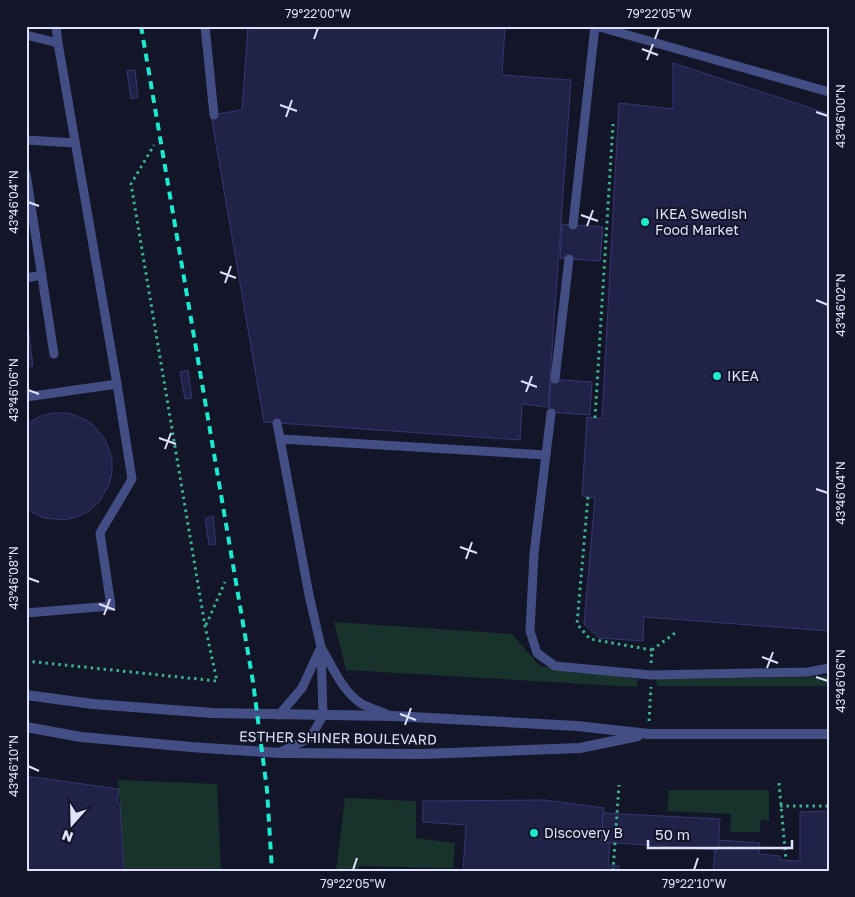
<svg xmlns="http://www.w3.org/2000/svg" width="855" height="897" font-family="'Golos Text',sans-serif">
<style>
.green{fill:#17332b}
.building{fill:#212248;stroke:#353772}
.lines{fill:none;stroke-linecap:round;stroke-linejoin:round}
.path{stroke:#3cb28f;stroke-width:3;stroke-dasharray:2.5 4;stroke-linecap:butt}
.service{stroke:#434f84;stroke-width:9}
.tertiary{stroke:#434f84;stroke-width:10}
.rail{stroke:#1ceacf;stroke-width:4;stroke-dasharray:8 6;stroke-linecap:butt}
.ticks{fill:none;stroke:#dee2fc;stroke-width:2}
.poi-dot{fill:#1ceacf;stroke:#131529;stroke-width:2}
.labels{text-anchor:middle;stroke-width:4;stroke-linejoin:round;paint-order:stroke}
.poi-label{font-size:14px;fill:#dee2fc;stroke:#131529;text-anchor:start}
.street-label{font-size:14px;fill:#dee2fc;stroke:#131529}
.neatline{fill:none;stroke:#dee2fc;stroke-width:2}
.ticks-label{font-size:12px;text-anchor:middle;fill:#dee2fc}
</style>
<rect width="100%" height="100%" fill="#131529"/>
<g class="green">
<polygon points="334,622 512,634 540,666 638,679 637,687 346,670"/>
<polygon points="829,675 829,686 657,686 656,679 818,677"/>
<polygon points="118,780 217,784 221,871 125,871"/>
<polygon points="669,790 769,790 769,821 761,820 760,832 730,832 731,814 667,811"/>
<polygon points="345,798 416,801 416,838 455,843 453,868 359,866 358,871 336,871"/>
</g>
<g class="building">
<polygon points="248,26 505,26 502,75 571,80 548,407 522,404 520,440 264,422 211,115 242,110"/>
<polygon points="673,63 829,114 829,631 644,617 643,641 599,638 584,624 595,498 582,496 587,417 602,419 619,103 673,109"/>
<polygon points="135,70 138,97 131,99 127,71"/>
<polygon points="562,224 603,227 600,261 560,258"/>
<polygon points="26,309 33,366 26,367"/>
<polygon points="188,370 192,398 185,399 180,372"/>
<polygon points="551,379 592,382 590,415 549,412"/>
<polygon points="54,413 67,413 74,415 86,420 92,424 105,439 110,452 112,459 112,472 109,485 99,502 89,511 77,517 64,520 44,518 26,509 26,424 41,416"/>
<polygon points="213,516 216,544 209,545 205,518"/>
<polygon points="26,776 119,789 117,803 120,803 124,871 26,871"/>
<polygon points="545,800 604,808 602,842 610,843 608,865 619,866 618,871 463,871 466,825 423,822 423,801"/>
<polygon points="829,811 829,871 713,871 715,851 715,850 718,850 718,840 760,843 759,854 780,856 780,860 800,861 800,812"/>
<polygon points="603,813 720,819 718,850 602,842"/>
</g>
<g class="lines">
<g class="path">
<polyline points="595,418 613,124"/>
<polyline points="588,497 577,624 590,639 652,650"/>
<polyline points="206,625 225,582"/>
<polyline points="26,661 217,681 205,626 131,184 154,145"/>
<polyline points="651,663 652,650 675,633"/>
<polyline points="649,721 651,687"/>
<polyline points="779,783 786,860"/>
<polyline points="780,806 829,806"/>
<polyline points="613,871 619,785"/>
</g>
<g class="service">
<polyline points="205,26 214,115"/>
<polyline points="596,26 829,92"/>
<polyline points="26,35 58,43 56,26"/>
<polyline points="26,140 75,143"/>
<polyline points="26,174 54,354"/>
<polyline points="573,225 595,26"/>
<polyline points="26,278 42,275"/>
<polyline points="555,379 569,259"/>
<polyline points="26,397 117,384"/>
<polyline points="551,413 534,554 531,611 530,631 537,653 555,666 651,675 808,672 829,668"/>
<polyline points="277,423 309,595 321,647 323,716 310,738 280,752"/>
<polyline points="281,439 546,455"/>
<polyline points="26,613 111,606 100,533 132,479 117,384 58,43"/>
<path d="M 322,649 C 333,668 343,692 362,704 C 370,708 380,711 389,715"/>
<polyline points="279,715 302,688 320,649"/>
</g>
<g class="tertiary">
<polyline points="26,695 93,704 212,713 393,716 577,726 649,734 829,734"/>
<polyline points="26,727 81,737 191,747 280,753 422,754 580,748 638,736"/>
</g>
<polyline class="rail" points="141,26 253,682 267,790 272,871"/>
</g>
<path class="ticks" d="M 314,39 L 318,28M 655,39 L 659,28M 642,49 L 658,55M 647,60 L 653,44M 280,105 L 297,111M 816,112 L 828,116M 286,117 L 292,100M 28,202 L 39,206M 581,215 L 598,221M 587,226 L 593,210M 220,272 L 236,278M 225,283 L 231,266M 816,300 L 828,305M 521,381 L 537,387M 28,390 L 39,394M 526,392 L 532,376M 159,438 L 176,444M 165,449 L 171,433M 816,489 L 828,493M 460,547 L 477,553M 466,559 L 472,542M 28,578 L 39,582M 99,604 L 115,610M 104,615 L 110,599M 762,657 L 778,663M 767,668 L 773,652M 816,677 L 828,681M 400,714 L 416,720M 405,725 L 411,708M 28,766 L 39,771M 353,870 L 357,858M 694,870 L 698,858"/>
<g class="poi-dot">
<circle cx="645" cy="222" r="5"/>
<circle cx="717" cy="376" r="5"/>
<circle cx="534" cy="833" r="5"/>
</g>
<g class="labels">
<g class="poi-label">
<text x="655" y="219">IKEA Swedish<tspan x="655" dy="16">Food Market</tspan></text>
<text x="727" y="381">IKEA</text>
<text x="544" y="838">Discovery B</text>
</g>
<g class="street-label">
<text transform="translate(338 738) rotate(1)" y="5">ESTHER SHINER BOULEVARD</text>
</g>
</g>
<rect width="855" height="897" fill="none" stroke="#131529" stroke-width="55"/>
<g transform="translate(72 824) rotate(200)" stroke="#131529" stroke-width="4" paint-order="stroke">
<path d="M0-4L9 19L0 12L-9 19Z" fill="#dee2fc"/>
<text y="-8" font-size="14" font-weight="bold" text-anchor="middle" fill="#dee2fc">N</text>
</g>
<path d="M648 840v8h144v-8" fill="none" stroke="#dee2fc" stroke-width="2.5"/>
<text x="655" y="840" font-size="15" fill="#dee2fc" stroke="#131529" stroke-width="4" paint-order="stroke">50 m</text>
<rect x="28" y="28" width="800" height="842" class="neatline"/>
<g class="ticks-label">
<text x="318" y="18">79°22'00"W</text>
<text x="659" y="18">79°22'05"W</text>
<text transform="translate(841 116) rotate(-90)" y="4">43°46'00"N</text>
<text transform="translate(14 202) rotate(-90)" y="4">43°46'04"N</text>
<text transform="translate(841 305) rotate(-90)" y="4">43°46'02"N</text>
<text transform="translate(14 390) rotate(-90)" y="4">43°46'06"N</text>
<text transform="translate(841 493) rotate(-90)" y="4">43°46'04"N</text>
<text transform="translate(14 578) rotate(-90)" y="4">43°46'08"N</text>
<text transform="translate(841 681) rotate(-90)" y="4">43°46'06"N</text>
<text transform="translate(14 766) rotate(-90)" y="4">43°46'10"N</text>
<text x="353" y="888">79°22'05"W</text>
<text x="694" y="888">79°22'10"W</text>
</g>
</svg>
